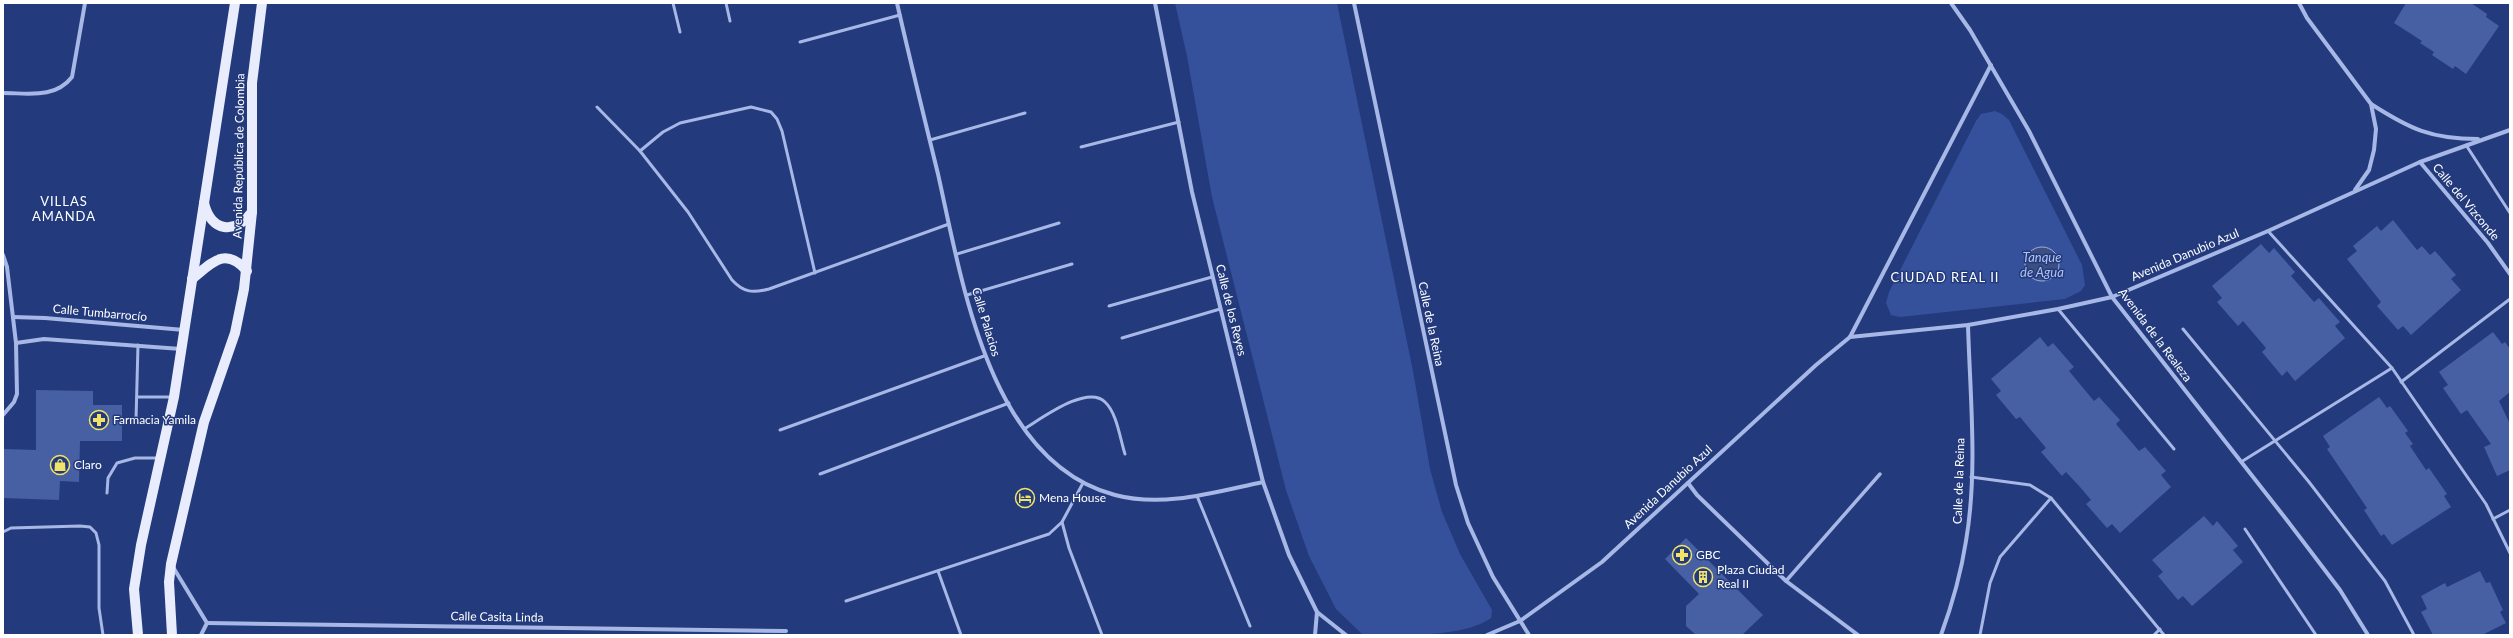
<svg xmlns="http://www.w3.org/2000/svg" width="2513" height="638" font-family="Lato,sans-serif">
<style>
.green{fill:#36519b}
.water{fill:#3d4e80;stroke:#9bb1e7}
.building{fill:#4760a4}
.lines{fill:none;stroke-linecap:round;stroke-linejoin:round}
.service{stroke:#a7b8e6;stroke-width:3}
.pedestrian{stroke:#a7b8e6;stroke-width:3.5}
.minor{stroke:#a7b8e6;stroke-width:4}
.primary{stroke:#e8ecfd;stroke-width:10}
.labels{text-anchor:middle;stroke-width:3;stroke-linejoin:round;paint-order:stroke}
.street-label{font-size:12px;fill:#fff;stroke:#233a7d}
.poi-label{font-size:12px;fill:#fff;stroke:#233a7d;text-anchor:start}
.neighbourhood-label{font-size:13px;letter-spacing:1px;fill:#fff;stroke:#233a7d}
.water-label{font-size:13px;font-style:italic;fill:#b2c3ee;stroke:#233a7d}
</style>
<rect width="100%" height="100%" fill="#233a7d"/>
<g class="green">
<path d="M 1175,3 L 1337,3 L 1413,371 L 1430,469 L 1442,512 L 1460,554 L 1492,610 L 1491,618 C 1463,638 1401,635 1363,635 L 1336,609 L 1309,556 L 1286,490 L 1212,197 L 1187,56 Z"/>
<polygon points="1995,111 2002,114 2009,120 2082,265 2085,285 2081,291 2065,299 1900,317 1891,315 1886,303 1889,292 1976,121 1981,114"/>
</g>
<circle class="water" cx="2042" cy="264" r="17"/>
<g class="building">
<polygon points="2406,3 2471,3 2487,14 2486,17 2499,26 2466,74 2455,66 2453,69 2432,55 2434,52 2420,43 2422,41 2394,23"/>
<polygon points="2393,220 2417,250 2422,246 2430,255 2435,251 2456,275 2451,279 2461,290 2411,335 2403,326 2398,330 2377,306 2381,302 2347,259 2357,251 2353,246 2377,226 2381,231"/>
<polygon points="2261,244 2269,253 2274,248 2295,272 2291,276 2314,302 2319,298 2340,322 2335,326 2345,338 2295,381 2287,371 2282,376 2262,352 2266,348 2243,321 2238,326 2217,302 2222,298 2212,286"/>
<polygon points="2493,332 2502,344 2505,342 2510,349 2510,392 2499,401 2510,424 2510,470 2497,476 2484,447 2491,444 2467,410 2461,414 2443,388 2448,385 2439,372"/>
<polygon points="2040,337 2048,347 2053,343 2074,367 2069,371 2094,401 2099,397 2120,420 2116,424 2139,451 2145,447 2166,471 2161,475 2171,487 2120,533 2112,524 2107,528 2086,504 2091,500 2080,487 2066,472 2062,476 2041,452 2046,448 2020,417 2016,419 1996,395 2001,391 1991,379"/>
<polygon points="36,390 93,391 93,405 122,405 122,441 80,441 79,482 60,481 59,500 3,498 4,449 36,450"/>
<polygon points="2379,397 2387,408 2390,406 2408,431 2405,433 2413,444 2410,446 2426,470 2429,468 2447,494 2444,496 2451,507 2392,545 2384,534 2381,536 2364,510 2367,508 2327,449 2330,447 2323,436"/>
<polygon points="2204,516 2213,526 2217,521 2238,546 2233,550 2243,562 2192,606 2183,596 2178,600 2158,576 2163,572 2152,560"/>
<polygon points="1686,538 1763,615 1742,635 1696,635 1686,626 1686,606 1699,594 1665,559"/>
<polygon points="2480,571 2486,583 2490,582 2503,610 2500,612 2506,623 2482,635 2433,635 2421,612 2427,609 2421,596 2445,583 2447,587"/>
</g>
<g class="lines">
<g class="service">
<polyline points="673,3 680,32"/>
<polyline points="726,3 730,21"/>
<polyline points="800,42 900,15"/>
<path d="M 597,107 L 640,151 L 688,212 L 732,280 C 744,293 753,293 769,289 L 949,224"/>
<polyline points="930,140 1025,113"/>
<polyline points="2466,145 2510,213"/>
<polyline points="1081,147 1179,122"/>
<polyline points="640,151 663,132 680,123 751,107 771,112 777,119 782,131 815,273"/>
<polyline points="2268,231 2392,368 2486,504 2510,553"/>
<polyline points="957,254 1059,223"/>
<polyline points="967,295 1072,264"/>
<polyline points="1109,306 1212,277"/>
<polyline points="2058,309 2174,449"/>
<polyline points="2183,329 2309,482 2385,581 2414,635"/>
<polyline points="1122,338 1220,309"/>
<polyline points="2401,382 2510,299"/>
<polyline points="137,397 171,397"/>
<polyline points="136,420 138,345"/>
<path d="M 1024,429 C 1041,419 1087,384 1105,402 C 1117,413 1120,439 1125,454"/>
<polyline points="780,430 984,356"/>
<polyline points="2241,462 2392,368"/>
<polyline points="820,474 1009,403"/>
<polyline points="1971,477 2030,485 2051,498 2164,635"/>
<polyline points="107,493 108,478 117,463 135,458 158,458"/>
<polyline points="1197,496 1250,626"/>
<polyline points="2493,519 2510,510"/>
<polyline points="1062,522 1069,548 1102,635"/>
<polyline points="2245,529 2316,635"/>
<polyline points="3,532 11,528 80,526 90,527 96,533 99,545 99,608 103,635"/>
<polyline points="938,571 961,635"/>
<polyline points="846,601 1049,534 1062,522 1083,483"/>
<polyline points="1980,635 1990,583 2000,557 2051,498"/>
<polyline points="2154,635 2160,629"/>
</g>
<polyline class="pedestrian" points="1786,581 1880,474"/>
<g class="minor">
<path d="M 897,3 C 910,60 924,117 938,174 C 962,281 989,462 1115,495 C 1164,508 1215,492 1263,482"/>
<polyline points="1155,3 1192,192 1263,482 1289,555 1317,612 1346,635"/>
<polyline points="1354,3 1456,485 1468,523 1493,577 1529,635"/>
<polyline points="1951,3 1970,30 2029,131 2112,297 2286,519 2340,590 2368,635"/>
<polyline points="2299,3 2307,18 2371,104 2376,129 2374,150 2369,170 2355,190"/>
<path d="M 3,93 C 28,93 55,99 72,77 L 85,3"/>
<path d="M 2371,104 C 2410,129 2431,139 2478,139"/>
<polyline points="2420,162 2488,243 2510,274"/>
<polyline points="3,255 7,267 16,343 17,394 14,402 3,415"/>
<polyline points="13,317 45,318 184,330"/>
<polyline points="1850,337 1968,325 2058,309 2112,297 2268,231 2420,162 2510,130"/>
<polyline points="16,343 44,339 181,349"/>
<polyline points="1688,483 1697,495 1786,581 1858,635"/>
<polyline points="173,567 207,623"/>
<polyline points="207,623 786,631"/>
<polyline points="201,635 207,623"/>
<polyline points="1315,635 1317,612"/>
<polyline points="1487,635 1520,621 1602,562 1816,365 1850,337 1991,65"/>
<path d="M 1941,635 C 1952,605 1961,573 1966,541 C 1978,471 1970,395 1968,325"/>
</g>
<g class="primary">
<path d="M 204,203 C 211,232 235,235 252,212"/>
<path d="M 192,279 C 212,263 225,246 247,271"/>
<polyline points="138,635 134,589 141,545 174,397 235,3"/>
<polyline points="172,635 169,582 171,564 204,422 235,333 244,289 252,212 252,83 262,3"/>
</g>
</g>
<defs>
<symbol id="pharmacy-ring" viewBox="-11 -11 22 22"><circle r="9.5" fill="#233a7d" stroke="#f1e26a" stroke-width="1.5"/><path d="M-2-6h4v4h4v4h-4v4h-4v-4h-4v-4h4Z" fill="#f1e26a"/></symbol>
<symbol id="shop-ring" viewBox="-11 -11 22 22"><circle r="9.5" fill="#233a7d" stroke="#f1e26a" stroke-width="1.5"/><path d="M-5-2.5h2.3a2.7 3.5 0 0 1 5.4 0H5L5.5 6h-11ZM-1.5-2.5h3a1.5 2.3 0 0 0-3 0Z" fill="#f1e26a"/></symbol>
<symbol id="hotel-ring" viewBox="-11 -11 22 22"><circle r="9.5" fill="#233a7d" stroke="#f1e26a" stroke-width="1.5"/><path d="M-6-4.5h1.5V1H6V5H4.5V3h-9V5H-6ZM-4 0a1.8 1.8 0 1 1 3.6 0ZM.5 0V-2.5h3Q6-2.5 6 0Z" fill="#f1e26a"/></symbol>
<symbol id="building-ring" viewBox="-11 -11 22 22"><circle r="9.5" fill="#233a7d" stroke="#f1e26a" stroke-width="1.5"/><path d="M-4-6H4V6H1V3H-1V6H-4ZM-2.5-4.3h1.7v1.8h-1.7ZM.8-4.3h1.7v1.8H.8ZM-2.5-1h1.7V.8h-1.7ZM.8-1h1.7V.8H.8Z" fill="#f1e26a"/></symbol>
</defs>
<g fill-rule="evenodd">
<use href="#pharmacy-ring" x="88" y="409" width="22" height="22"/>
<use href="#shop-ring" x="49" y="454" width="22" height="22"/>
<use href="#hotel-ring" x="1014" y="487" width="22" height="22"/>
<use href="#pharmacy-ring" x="1671" y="544" width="22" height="22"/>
<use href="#building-ring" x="1692" y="566" width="22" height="22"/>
</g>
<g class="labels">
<g class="street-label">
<text transform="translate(239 156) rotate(-89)" y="4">Avenida República de Colombia</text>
<text transform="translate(2466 202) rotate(50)" y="4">Calle del Vizconde</text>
<text transform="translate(2185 255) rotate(-23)" y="4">Avenida Danubio Azul</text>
<text transform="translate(1231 310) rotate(76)" y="4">Calle de los Reyes</text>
<text transform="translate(100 313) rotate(5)" y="4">Calle Tumbarrocío</text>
<text transform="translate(986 322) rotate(73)" y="4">Calle Palacios</text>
<text transform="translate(1431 324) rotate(78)" y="4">Calle de la Reina</text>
<text transform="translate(2155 335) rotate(53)" y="4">Avenida de la Realeza</text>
<text transform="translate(1959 481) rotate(-88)" y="4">Calle de la Reina</text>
<text transform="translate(1668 487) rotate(-43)" y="4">Avenida Danubio Azul</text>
<text transform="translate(497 617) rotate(1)" y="4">Calle Casita Linda</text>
</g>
<g class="poi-label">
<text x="113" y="424">Farmacia Yamila</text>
<text x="74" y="469">Claro</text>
<text x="1039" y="502">Mena House</text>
<text x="1696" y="559">GBC</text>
<text x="1717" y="574">Plaza Ciudad<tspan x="1717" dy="14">Real II</tspan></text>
</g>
<g class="neighbourhood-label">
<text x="64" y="206">VILLAS<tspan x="64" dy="15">AMANDA</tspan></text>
<text x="1945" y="282">CIUDAD REAL II</text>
</g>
<g class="water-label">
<text x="2042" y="262">Tanque<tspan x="2042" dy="15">de Agua</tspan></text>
</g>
</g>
<rect width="2513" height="638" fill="none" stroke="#ffffff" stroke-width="8"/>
</svg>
